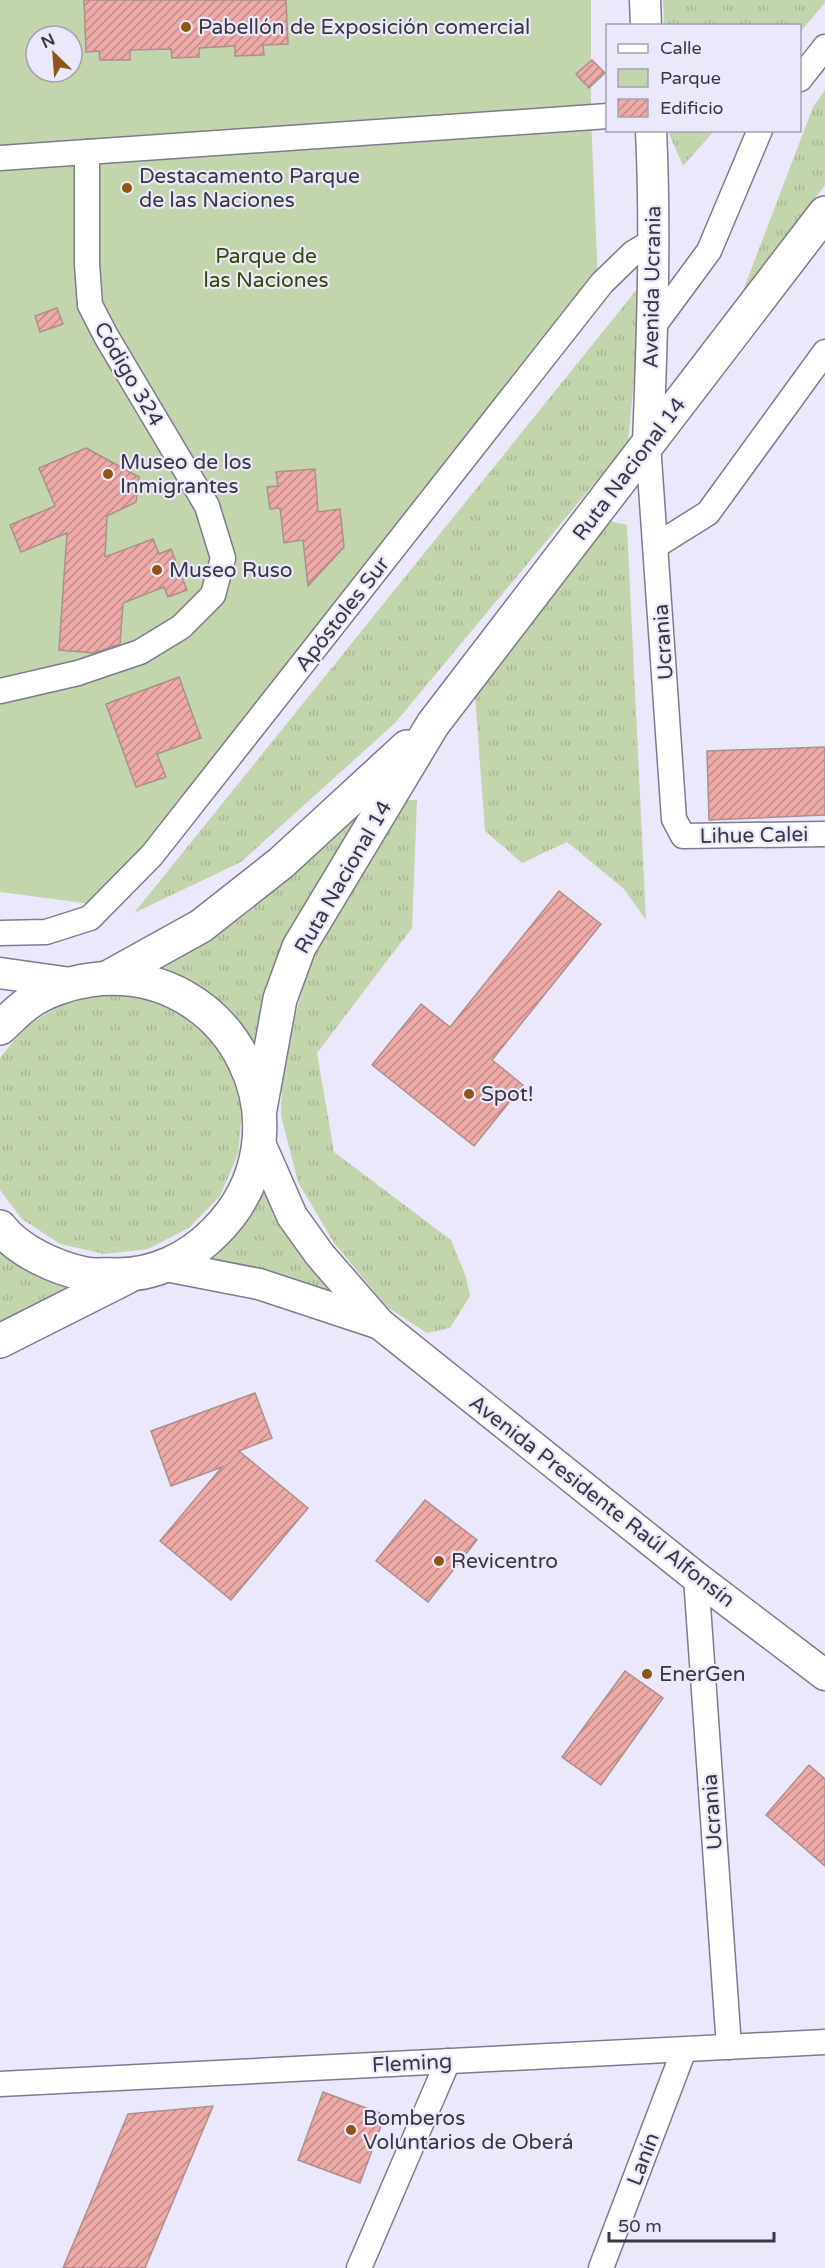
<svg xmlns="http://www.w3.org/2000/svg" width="825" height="2268" font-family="'Varela Round',sans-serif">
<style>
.grass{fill:url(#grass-tufts)}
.park{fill:#c3d5ac;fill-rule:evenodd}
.building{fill:url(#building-hatch);stroke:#ab908e;stroke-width:1.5}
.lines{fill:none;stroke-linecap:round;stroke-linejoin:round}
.minor-casing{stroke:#7e7a8f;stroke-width:27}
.major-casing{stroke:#7e7a8f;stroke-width:33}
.highway-casing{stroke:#7e7a8f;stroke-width:36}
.minor{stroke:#fff;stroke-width:24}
.major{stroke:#fff;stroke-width:30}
.highway{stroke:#fff;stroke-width:33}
.poi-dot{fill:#915418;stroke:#ece8fc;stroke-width:2}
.labels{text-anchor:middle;stroke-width:4.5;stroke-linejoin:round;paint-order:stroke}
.poi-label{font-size:21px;fill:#393741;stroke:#ece8fc;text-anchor:start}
.park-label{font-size:21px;fill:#324708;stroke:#ece8fc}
.street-label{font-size:21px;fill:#393741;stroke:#ece8fc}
</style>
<defs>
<pattern id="grass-tufts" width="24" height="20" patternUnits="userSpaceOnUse" patternTransform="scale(1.5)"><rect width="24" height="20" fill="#c3d5ac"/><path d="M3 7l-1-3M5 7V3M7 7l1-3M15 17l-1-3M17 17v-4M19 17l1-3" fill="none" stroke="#a8b795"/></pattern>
<pattern id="building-hatch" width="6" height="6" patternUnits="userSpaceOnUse" patternTransform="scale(1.5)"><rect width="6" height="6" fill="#edaaa7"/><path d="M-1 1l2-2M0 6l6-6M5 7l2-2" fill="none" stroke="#c18b8a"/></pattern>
</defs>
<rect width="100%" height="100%" fill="#ece8fc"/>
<g class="grass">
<polygon points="663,0 825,0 825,3 800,32 800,26 664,25"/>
<polygon points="825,90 825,185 738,304 813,107"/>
<polygon points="668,131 668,130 714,131 683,166"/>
<polygon points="643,282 628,443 395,723 241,862 134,913"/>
<polygon points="609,521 627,525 646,920 624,889 567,842 522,863 485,831 475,696"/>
<polygon points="374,794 257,1058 141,966"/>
<polygon points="401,800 417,800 412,928 317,1053 334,1152 451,1240 466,1277 470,1296 450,1328 427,1333 387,1307 334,1243 298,1182 281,1116 283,1059 313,952"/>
<polygon points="99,995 140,997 178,1012 210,1039 232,1073 242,1113 238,1154 220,1196 189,1228 148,1249 104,1254 60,1244 22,1219 0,1190 0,1058 24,1028 59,1006"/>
<polygon points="264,1169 346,1301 196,1259 245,1222"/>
<polygon points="0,1241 89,1282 0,1327"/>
</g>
<path class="park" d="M 0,0 L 591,0 L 591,117 L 598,281 L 99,905 L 0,892 ZM 36,36 L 72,36 L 72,72 L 36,72 Z"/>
<g class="building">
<polygon points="84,0 286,0 288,44 263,45 264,55 235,56 235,46 199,48 199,57 172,58 171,49 130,50 130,60 100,60 99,51 86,52"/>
<polygon points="592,60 605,73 589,88 576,74"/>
<polygon points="57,308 63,324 40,332 35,316"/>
<polygon points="86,448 139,477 136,502 107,516 105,557 153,539 159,554 171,549 187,590 168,597 164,587 123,603 120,644 94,653 59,650 67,533 21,552 10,525 55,506 39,468"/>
<polygon points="315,469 318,512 340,509 344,547 308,586 303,540 284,543 280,508 270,509 267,487 278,486 276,472"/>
<polygon points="179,677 201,738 157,754 166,777 136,787 106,704"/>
<polygon points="825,747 825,815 709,820 707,751"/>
<polygon points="559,891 601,924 492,1060 523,1085 474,1146 372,1065 421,1004 450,1027"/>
<polygon points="255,1393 272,1438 239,1451 308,1508 231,1600 160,1541 222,1467 171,1486 151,1431"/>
<polygon points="425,1500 477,1540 428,1602 376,1561"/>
<polygon points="625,1671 663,1698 601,1785 562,1757"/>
<polygon points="809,1765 825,1779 825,1866 766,1815"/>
<polygon points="323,2092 385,2115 360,2183 298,2160"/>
<polygon points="213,2106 145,2268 63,2268 128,2114"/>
</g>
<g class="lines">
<defs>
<g id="minor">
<polyline points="800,79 825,47"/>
<polyline points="0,158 608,116"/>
<polyline points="653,327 709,251 760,130"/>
<polyline points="648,444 674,819 683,836 825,834"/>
<polyline points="657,545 708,513 825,352"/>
<polyline points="0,691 78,673 140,652 181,627 213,595 223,558 207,506 106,336 90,305 87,264 87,152"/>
<polyline points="0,933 46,932 90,918 152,855 602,283 633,253 653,241"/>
<polyline points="696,1577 729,2047"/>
<polyline points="0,2084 825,2042"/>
<polyline points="359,2268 448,2061"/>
<polyline points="601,2268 684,2050"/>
</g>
<g id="major">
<polyline points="645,0 646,26"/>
<path d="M 648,444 C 652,340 656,235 651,130"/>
<polyline points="0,973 71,983"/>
<polyline points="260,1143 292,1216 320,1255 380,1324 696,1577 825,1675"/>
<polyline points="166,1266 259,1284 380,1324"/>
</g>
<g id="highway">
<polyline points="109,977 201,926 281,863 407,747"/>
<path d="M 0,1028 C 9,1020 17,1011 27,1004 C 44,991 69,983 90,980 C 233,960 317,1132 214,1233 C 188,1259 154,1275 117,1275 C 107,1274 95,1276 85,1274 C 56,1268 18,1251 0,1227"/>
<polyline points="260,1109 280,999 299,947 433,724 825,213"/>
<polyline points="0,1341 127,1277"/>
</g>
</defs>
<use href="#minor" class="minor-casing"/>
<use href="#major" class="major-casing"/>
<use href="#highway" class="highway-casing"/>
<use href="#minor" class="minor"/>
<use href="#major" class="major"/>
<use href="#highway" class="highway"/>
</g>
<g class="poi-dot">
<circle cx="186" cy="27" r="6"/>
<circle cx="127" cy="188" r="6"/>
<circle cx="108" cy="474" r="6"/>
<circle cx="157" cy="570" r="6"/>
<circle cx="469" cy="1094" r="6"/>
<circle cx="439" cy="1561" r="6"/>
<circle cx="647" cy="1674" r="6"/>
<circle cx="351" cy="2130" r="6"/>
</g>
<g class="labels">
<g class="poi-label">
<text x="198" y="34">Pabellón de Exposición comercial</text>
<text x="139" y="183">Destacamento Parque<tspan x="139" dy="24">de las Naciones</tspan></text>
<text x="120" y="469">Museo de los<tspan x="120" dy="24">Inmigrantes</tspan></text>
<text x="169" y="577">Museo Ruso</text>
<text x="481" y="1101">Spot!</text>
<text x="451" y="1568">Revicentro</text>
<text x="659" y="1681">EnerGen</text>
<text x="363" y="2125">Bomberos<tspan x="363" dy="24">Voluntarios de Oberá</tspan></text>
</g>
<g class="park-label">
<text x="266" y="263">Parque de<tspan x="266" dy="24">las Naciones</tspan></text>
</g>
<g class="street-label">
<text transform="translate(652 287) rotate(-89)" y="7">Avenida Ucrania</text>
<text transform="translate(129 374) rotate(60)" y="7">Código 324</text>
<text transform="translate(629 469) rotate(-53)" y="7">Ruta Nacional 14</text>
<text transform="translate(342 614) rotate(-52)" y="7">Apóstoles Sur</text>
<text transform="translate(663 642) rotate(-94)" y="7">Ucrania</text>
<text transform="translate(754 835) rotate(-1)" y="7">Lihue Calei</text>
<text transform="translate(343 877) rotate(-60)" y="7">Ruta Nacional 14</text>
<text transform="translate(602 1501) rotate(38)" y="7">Avenida Presidente Raúl Alfonsín</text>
<text transform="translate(712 1812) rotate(-94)" y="7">Ucrania</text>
<text transform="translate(412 2063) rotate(-3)" y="7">Fleming</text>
<text transform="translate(643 2159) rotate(-69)" y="7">Lanín</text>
</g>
</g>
<rect x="606" y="24" width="195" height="108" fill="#ece8fc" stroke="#a4a1b1" stroke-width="1.5"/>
<rect x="618" y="44" width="30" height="9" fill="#ffffff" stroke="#a4a1b1" stroke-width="1.5"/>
<text x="660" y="54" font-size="18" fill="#393741">Calle</text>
<rect x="618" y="69" width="30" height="18" fill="#c3d5ac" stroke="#a4a1b1" stroke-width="1.5"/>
<text x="660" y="84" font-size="18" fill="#393741">Parque</text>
<rect x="618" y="99" width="30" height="18" fill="url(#building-hatch)" stroke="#a4a1b1" stroke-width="1.5"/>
<text x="660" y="114" font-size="18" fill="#393741">Edificio</text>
<g transform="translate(54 54) rotate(335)"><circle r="28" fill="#ece8fc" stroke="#a4a1b1" stroke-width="1.5"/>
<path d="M0-4.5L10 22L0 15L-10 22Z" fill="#915418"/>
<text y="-9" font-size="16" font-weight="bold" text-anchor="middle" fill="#393741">N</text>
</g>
<path d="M609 2232v9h165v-9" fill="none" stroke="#393741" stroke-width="3"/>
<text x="618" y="2232" font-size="18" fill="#393741" stroke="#ece8fc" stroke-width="4.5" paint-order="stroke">50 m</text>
</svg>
